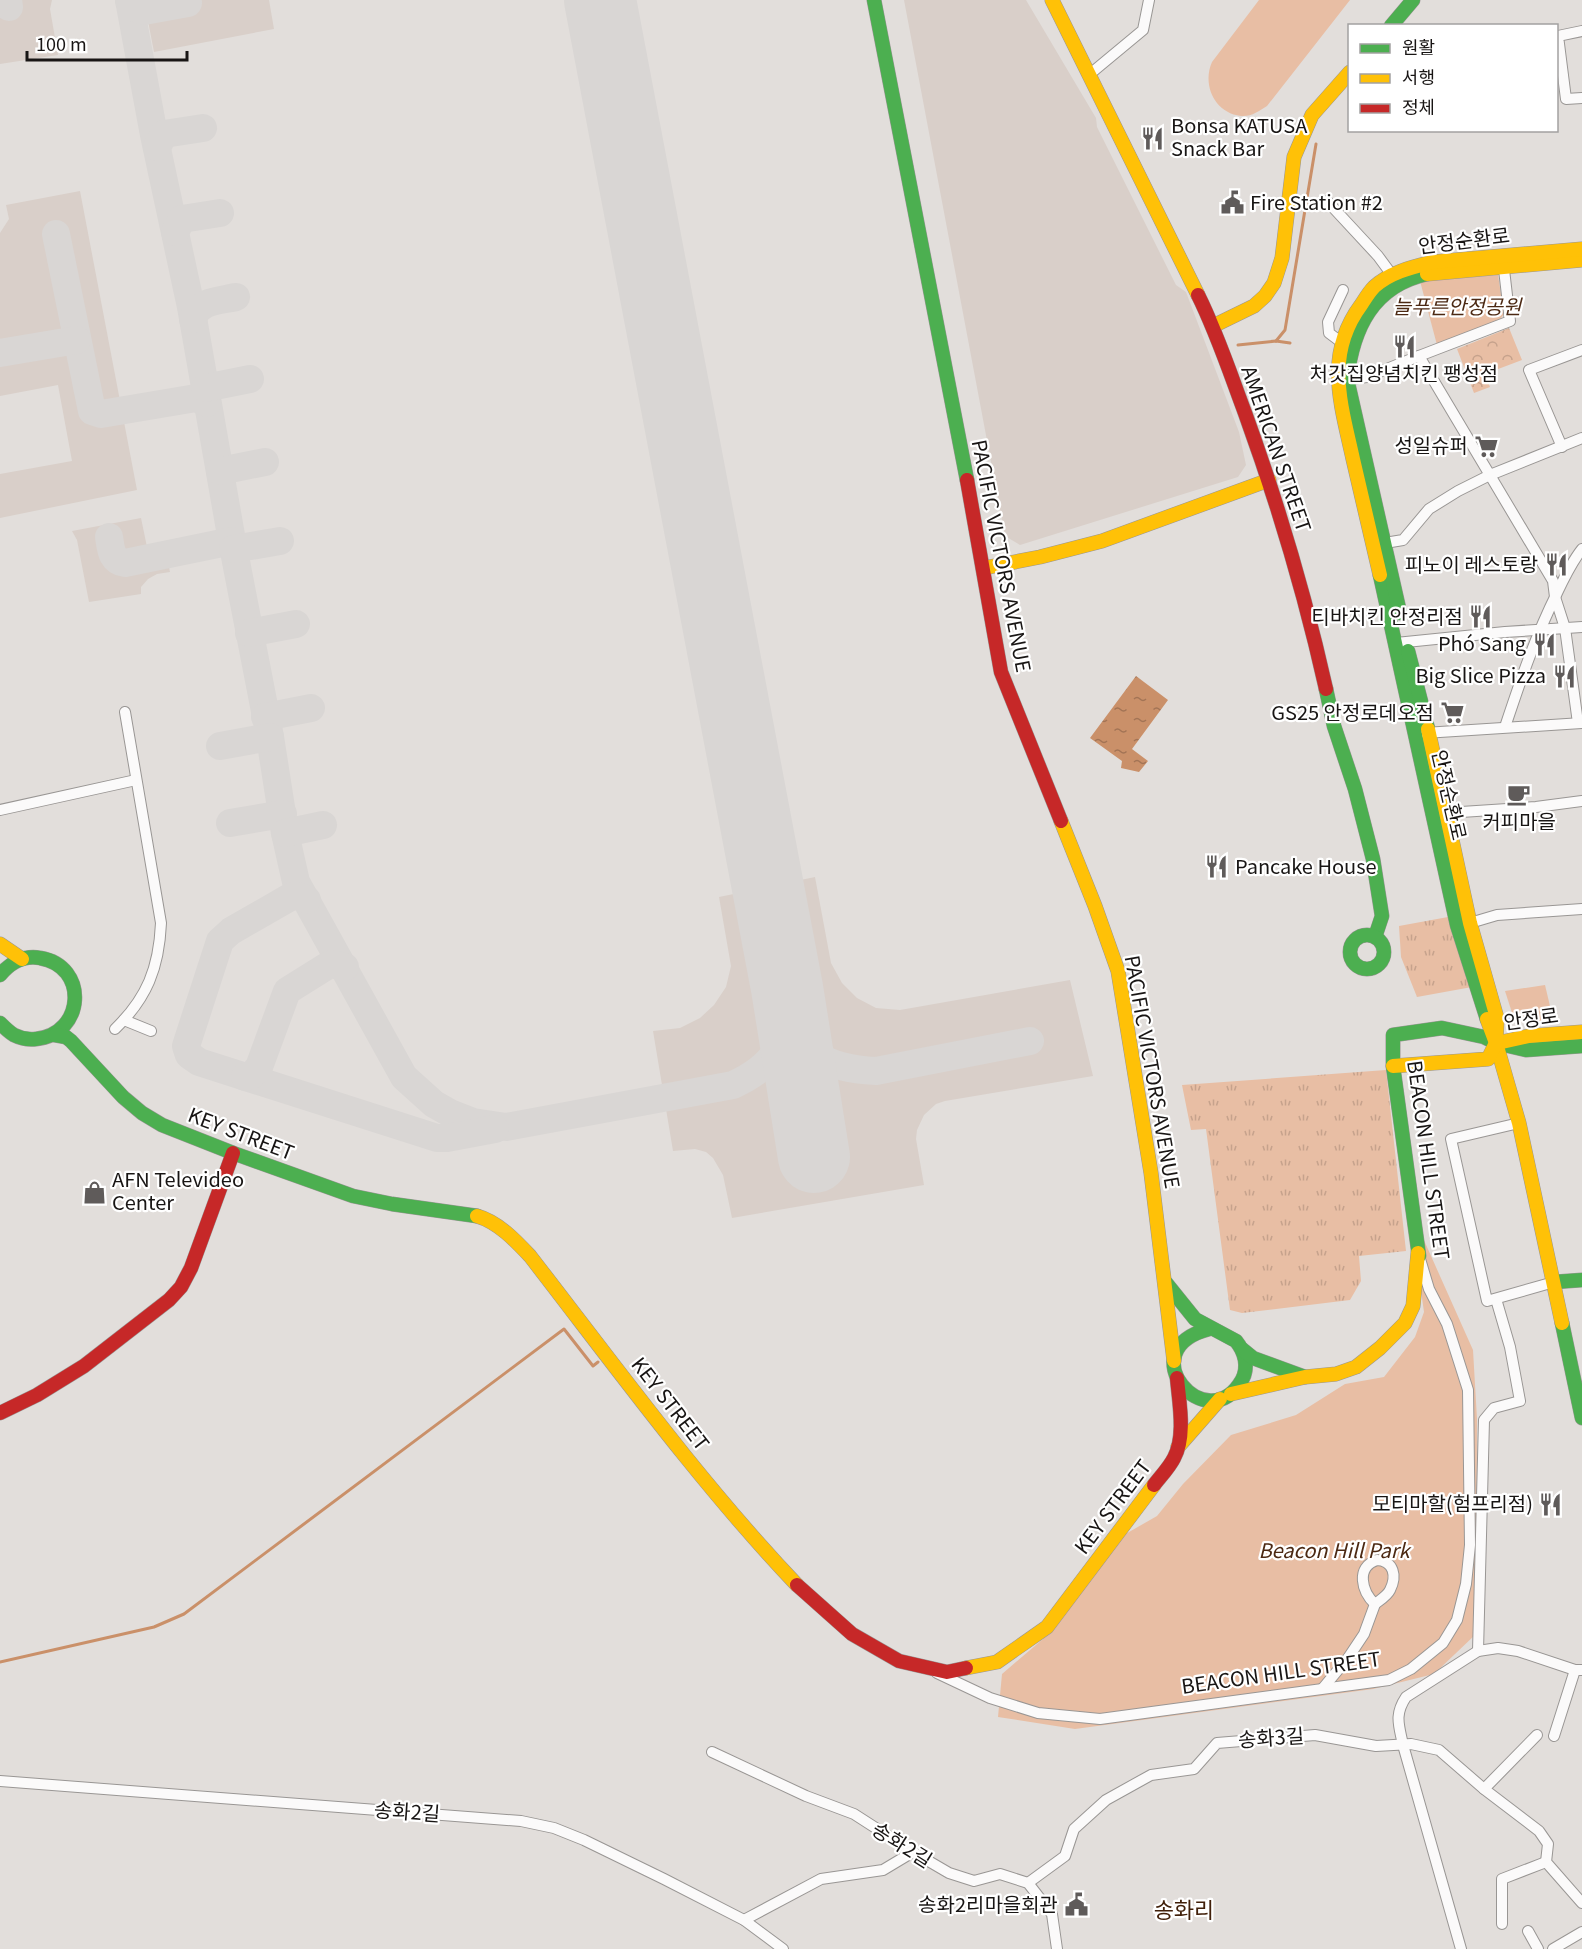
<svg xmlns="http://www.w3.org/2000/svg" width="1582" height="1949" font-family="Georgia,'Noto Sans KR',serif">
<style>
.built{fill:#d9cfc9}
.grass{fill:url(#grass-tufts)}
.forest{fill:url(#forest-crowns)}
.park{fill:#e8bea4}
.water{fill:url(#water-ripples)}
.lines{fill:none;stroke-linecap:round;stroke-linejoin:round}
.stream{stroke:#ca9069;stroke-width:3}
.taxiway{stroke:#d9d6d4;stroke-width:28}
.runway{stroke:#d9d6d4;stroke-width:72}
.street-casing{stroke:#999694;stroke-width:12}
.fast-casing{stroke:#999694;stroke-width:15}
.slow-casing{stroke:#999694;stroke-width:15}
.jam-casing{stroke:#999694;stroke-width:15}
.street{stroke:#fbfafa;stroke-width:10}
.fast{stroke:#4caf50;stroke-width:14}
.slow{stroke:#ffc107;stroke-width:14}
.jam{stroke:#c62828;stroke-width:14}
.labels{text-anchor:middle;stroke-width:4.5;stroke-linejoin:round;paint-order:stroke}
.poi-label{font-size:20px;fill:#181514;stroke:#fff;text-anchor:end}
.street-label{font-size:20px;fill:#181514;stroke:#fff}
.park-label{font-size:20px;font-style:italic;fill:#4c2913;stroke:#fff}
.quarter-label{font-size:22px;fill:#41200a;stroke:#fff}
</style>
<defs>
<pattern id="grass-tufts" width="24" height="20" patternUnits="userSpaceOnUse" patternTransform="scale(1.5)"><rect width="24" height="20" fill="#e8bea4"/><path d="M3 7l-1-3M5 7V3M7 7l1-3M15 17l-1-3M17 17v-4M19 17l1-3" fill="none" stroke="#c6a28c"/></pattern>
<pattern id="forest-crowns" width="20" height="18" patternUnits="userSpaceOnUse" patternTransform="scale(1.5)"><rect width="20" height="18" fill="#e8bea4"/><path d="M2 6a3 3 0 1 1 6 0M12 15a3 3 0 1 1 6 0" fill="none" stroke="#c6a28c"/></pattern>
<pattern id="water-ripples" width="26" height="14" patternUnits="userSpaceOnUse" patternTransform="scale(1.5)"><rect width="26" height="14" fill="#ca9069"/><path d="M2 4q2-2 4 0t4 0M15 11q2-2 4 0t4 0" fill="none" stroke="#a37455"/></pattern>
</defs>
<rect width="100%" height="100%" fill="#e2dedb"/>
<g class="built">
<polygon points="0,0 52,0 50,9 58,55 0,64"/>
<polygon points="144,0 269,0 274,29 154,52"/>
<polygon points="904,0 1026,0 1096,118 1097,127 1176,285 1186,292 1239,432 1246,465 1238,477 1020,545 1005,536"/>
<polygon points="80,191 137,490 0,518 0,474 72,461 58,385 0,396 0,233 9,219 6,205"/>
<polygon points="141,518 147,547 156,554 166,553 170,572 157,574 148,579 141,587 141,594 89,602 77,540 72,531"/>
<polygon points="815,877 831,963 842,983 857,998 876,1008 900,1010 1070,980 1093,1076 945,1101 936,1104 924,1115 917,1130 916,1139 924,1185 732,1218 723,1175 713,1158 706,1152 695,1149 673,1151 653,1031 680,1028 700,1018 714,1005 726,987 731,966 719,897"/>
</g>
<g class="grass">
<polygon points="1448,917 1472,987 1417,997 1401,957 1399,926"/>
<polygon points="1386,1070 1406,1251 1359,1256 1361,1281 1350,1300 1242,1313 1230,1310 1206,1129 1191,1130 1182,1085"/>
</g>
<polygon class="forest" points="1509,328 1522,360 1485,374 1490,387 1474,393 1457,349"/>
<g class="park">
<path d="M 1259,0 L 1350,0 L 1267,106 C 1259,111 1251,117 1241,116 C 1214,113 1202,84 1212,62 Z"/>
<polygon points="1498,275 1504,314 1499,321 1437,345 1420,281"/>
<polygon points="1545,985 1554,1023 1515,1022 1505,991"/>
<polygon points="1423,1238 1473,1350 1477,1419 1476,1634 1434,1674 1373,1689 1075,1729 998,1717 1002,1674 1043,1639 1122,1536 1157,1516 1183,1484 1231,1435 1296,1415 1345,1384 1384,1377 1415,1337 1424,1312 1421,1291"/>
</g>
<polygon class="water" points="1136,676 1168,700 1132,749 1148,761 1139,772 1121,768 1122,761 1090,738"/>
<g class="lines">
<g class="stream">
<polyline points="1276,341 1285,330 1316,144"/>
<polyline points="1238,345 1276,341 1290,343"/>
<polyline points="0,1662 154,1627 184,1614 564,1329 593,1366 598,1362"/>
</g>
<g class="taxiway">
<polyline points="8,0 9,7"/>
<path d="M 129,0 L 154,135 L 191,307 L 232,541 L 270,737 L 285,833 L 296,882 L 404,1077 L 434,1104 L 450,1113 L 473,1122 L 506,1127 L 733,1085 C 781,1063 788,1038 787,988"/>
<polyline points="129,0 138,9 144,11 188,3"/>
<polyline points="157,147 164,134 203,128"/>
<polyline points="175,232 182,219 220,213"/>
<polyline points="56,234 92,411 101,414 196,398 207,403"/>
<path d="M 193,319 C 199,300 219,301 236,297"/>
<polyline points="0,353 77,340"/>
<polyline points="205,388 250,379"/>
<polyline points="220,471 265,462"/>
<path d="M 109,537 C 111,549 111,561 125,563 L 232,541"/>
<polyline points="233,549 280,541"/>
<polyline points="249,633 296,624"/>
<polyline points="265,717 311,708"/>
<polyline points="220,746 270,737"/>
<polyline points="230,823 283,814"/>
<polyline points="285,833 323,825"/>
<polyline points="307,900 298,896 292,896 231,931 220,941 186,1046 189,1055 199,1062 437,1138 447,1138 495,1129"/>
<path d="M 790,1002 C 803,1055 823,1068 876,1071 L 1030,1041"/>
<polyline points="245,1077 252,1075 259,1067 287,991 327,966 332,964 345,967"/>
</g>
<polyline class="runway" points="600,0 787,988 814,1157"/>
<defs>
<g id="street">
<polyline points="1582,31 1558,36 1566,99 1582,98"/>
<polyline points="1090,74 1143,30 1149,0"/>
<polyline points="1327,201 1378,256 1392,275"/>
<polyline points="1341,342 1329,333 1328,322 1343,290"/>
<polyline points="1419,356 1510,321 1503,261"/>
<polyline points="1342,380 1367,377 1419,356 1553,581 1555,597 1565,628 1578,723"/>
<polyline points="1562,447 1529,370 1582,350"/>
<polyline points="1379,544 1403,540 1429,509 1458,491 1490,475 1582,438"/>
<polyline points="1396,643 1505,632 1582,627"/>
<path d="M 1505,727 C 1520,682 1535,637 1557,593 C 1564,578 1571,563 1582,549"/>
<polyline points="1424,733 1582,723"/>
<polyline points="0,810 136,780"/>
<polyline points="1446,813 1536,807 1582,801"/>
<polyline points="1470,923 1497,915 1582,909"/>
<polyline points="124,1020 151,1031"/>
<path d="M 115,1029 C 147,998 159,968 161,923 L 125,712"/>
<polyline points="1519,1123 1451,1139 1487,1301 1554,1282"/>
<path d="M 1377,1560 C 1394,1561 1397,1576 1390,1590 C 1387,1596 1380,1600 1375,1604 C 1362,1592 1355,1567 1377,1560 Z"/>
<polyline points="1478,1651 1484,1420 1494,1408 1520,1401 1510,1347 1496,1299"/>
<polyline points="937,1673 990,1698 1038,1713 1100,1719 1389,1680 1411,1669 1443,1643 1457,1620 1466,1584 1470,1545 1468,1390 1447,1324 1429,1289 1420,1259"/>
<polyline points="1323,1688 1348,1658 1364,1634 1375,1604"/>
<polyline points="1554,1736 1575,1670 1582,1670"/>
<polyline points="712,1752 806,1796 854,1814 913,1852 949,1873 974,1881 1000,1874 1028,1883 1052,1914 1057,1949"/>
<polyline points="0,1781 521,1821 554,1828 584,1840 664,1879 744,1920 783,1949"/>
<polyline points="1484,1789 1537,1735"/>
<polyline points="1028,1883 1065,1856 1074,1829 1106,1800 1151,1775 1194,1769 1217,1743 1315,1735 1376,1746 1411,1744 1439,1750 1484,1789 1539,1831 1548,1844 1546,1862 1582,1903"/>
<polyline points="744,1920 821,1879 883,1870 913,1852"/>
<polyline points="1502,1924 1502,1879 1546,1862"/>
<polyline points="1528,1931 1538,1949"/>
<path d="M 1461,1949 L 1403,1745 C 1399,1725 1394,1715 1406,1697 L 1478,1651 L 1498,1648 L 1518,1651 L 1575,1670"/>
<polyline points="1553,1949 1582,1932"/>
</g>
<g id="fast">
<polyline points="874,0 967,480"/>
<polyline points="1391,26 1413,0"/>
<polyline points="1380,575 1457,925 1487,1019"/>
<path d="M 1400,613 L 1347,379 C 1353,328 1373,286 1427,274"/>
<polyline points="1408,651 1428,729"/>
<polyline points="1326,689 1334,726 1355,789 1373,859 1382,916 1375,937"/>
<circle cx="1367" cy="952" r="17"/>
<path d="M 0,975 C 10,963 24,955 40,958 C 89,966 85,1034 36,1039 C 29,1040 20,1038 14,1035 C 9,1032 4,1027 0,1023"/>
<polyline points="55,1035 66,1037 71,1041 123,1097 142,1113 162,1125 233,1153 353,1196 392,1204 477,1216"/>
<polyline points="1419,1256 1393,1066 1393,1035 1442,1028 1484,1037 1496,1043 1526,1050 1582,1046"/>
<polyline points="1554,1282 1582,1280"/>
<path d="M 1166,1283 L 1195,1319 L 1236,1341 C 1245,1352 1249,1367 1242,1380 C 1207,1441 1128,1350 1209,1329"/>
<polyline points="1562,1323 1582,1418"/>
<polyline points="1242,1349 1253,1358 1305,1377"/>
</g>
<g id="slow">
<polyline points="1052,0 1198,295"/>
<polyline points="1427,274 1582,260"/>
<polyline points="1213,326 1254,306 1265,296 1274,283 1282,258 1294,157 1312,115 1350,72"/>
<polyline points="984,568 1040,557 1102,541 1269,480"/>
<path d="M 1380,575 C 1371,536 1362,498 1353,459 C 1341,404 1324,355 1361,305 C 1365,299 1369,292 1374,287 C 1390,272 1413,267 1433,262 L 1582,249"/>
<polyline points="1061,821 1095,906 1118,971 1151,1173 1174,1361"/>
<polyline points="0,944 22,959"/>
<polyline points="1487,1019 1496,1043 1519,1123 1562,1323"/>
<polyline points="1502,1042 1529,1036 1582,1032"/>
<polyline points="1393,1066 1488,1059 1496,1043 1497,1018 1470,923 1428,729"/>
<path d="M 477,1216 C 498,1222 515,1240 530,1256 C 616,1367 700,1483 797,1585"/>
<polyline points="1231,1394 1305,1377 1336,1374 1356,1367 1380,1348 1405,1323 1413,1306 1418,1253"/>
<polyline points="1178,1447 1220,1399"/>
<polyline points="966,1668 997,1662 1047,1627 1154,1485"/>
</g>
<g id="jam">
<path d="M 1198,295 C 1217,333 1230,373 1245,413 C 1278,504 1305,595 1326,689"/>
<polyline points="967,480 1001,672 1061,821"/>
<polyline points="0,1413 37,1395 84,1366 169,1300 181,1287 191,1268 233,1153"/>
<path d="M 1154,1485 C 1160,1477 1169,1468 1174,1458 C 1186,1436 1179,1402 1177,1378"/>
<polyline points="797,1585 852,1634 899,1661 947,1672 966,1668"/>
</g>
</defs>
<use href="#street" class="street-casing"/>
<use href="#fast" class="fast-casing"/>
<use href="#slow" class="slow-casing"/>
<use href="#jam" class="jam-casing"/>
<use href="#street" class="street"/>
<use href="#fast" class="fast"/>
<use href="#slow" class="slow"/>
<use href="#jam" class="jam"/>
</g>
<defs>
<symbol id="restaurant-bare" viewBox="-9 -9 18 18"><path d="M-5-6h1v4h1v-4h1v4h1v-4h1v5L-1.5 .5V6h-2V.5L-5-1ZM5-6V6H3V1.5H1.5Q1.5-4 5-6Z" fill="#5f5b5a" stroke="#fff" stroke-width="2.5" paint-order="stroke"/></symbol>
<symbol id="civic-bare" viewBox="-9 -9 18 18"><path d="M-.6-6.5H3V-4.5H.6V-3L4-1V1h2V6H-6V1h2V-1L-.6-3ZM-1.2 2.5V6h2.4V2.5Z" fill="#5f5b5a" stroke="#fff" stroke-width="2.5" paint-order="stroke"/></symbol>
<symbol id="supermarket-bare" viewBox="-9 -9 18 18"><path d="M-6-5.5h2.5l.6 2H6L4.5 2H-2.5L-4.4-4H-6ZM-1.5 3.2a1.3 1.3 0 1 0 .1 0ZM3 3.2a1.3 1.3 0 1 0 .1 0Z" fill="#5f5b5a" stroke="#fff" stroke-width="2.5" paint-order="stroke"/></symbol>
<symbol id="cafe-bare" viewBox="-9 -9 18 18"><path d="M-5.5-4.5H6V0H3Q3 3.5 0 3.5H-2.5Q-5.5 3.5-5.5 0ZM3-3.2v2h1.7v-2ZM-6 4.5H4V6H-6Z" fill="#5f5b5a" stroke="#fff" stroke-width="2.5" paint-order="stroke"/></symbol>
<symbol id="shop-bare" viewBox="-9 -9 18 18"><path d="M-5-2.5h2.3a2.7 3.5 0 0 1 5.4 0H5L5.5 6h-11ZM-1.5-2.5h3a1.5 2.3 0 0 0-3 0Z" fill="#5f5b5a" stroke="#fff" stroke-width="2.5" paint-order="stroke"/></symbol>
</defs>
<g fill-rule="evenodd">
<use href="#restaurant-bare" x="1136" y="122" width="33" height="33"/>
<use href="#civic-bare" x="1216" y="186" width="33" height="33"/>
<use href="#restaurant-bare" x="1388" y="330" width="33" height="33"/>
<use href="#supermarket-bare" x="1470" y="430" width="33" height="33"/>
<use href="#restaurant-bare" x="1540" y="548" width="33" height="33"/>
<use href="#restaurant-bare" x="1464" y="600" width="33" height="33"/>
<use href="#restaurant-bare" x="1528" y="628" width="33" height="33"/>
<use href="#restaurant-bare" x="1548" y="660" width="33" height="33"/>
<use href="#supermarket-bare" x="1436" y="696" width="33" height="33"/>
<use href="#cafe-bare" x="1502" y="778" width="33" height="33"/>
<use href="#restaurant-bare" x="1200" y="850" width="33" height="33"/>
<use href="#shop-bare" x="78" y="1176" width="33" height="33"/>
<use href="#restaurant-bare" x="1534" y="1488" width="33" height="33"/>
<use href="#civic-bare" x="1060" y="1888" width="33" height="33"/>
</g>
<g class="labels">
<g class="poi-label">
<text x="1171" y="133" text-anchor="start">Bonsa KATUSA<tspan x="1171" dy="23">Snack Bar</tspan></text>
<text x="1250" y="210" text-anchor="start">Fire Station #2</text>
<text x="1404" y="381" text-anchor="middle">처갓집양념치킨 팽성점</text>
<text x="1468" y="453">성일슈퍼</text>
<text x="1538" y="572">피노이 레스토랑</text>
<text x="1463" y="624">티바치킨 안정리점</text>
<text x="1526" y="651">Phó Sang</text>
<text x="1546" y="683">Big Slice Pizza</text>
<text x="1434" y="720">GS25 안정로데오점</text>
<text x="1519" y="829" text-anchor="middle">커피마을</text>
<text x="1235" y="874" text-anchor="start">Pancake House</text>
<text x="112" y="1187" text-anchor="start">AFN Televideo<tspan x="112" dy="23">Center</tspan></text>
<text x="1533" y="1511">모티마할(험프리점)</text>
<text x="1058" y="1912">송화2리마을회관</text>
</g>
<g class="street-label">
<text transform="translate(1464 241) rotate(-7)" y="7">안정순환로</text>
<text transform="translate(1276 449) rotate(71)" y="7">AMERICAN STREET</text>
<text transform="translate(1001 556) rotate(79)" y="7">PACIFIC VICTORS AVENUE</text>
<text transform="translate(1449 795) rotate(77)" y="7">안정순환로</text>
<text transform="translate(1531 1019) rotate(-8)" y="7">안정로</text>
<text transform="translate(1152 1072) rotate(80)" y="7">PACIFIC VICTORS AVENUE</text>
<text transform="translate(241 1134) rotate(21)" y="7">KEY STREET</text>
<text transform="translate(1428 1160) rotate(82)" y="7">BEACON HILL STREET</text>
<text transform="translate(670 1404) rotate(52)" y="7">KEY STREET</text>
<text transform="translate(1113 1507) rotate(-53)" y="7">KEY STREET</text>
<text transform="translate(1281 1673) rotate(-8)" y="7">BEACON HILL STREET</text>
<text transform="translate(1271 1738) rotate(-4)" y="7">송화3길</text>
<text transform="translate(407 1812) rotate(4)" y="7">송화2길</text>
<text transform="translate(902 1845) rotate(32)" y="7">송화2길</text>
</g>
<g class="park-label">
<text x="1457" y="314">늘푸른안정공원</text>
<text x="1334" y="1558">Beacon Hill Park</text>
</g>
<g class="quarter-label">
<text x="1184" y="1918">송화리</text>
</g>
</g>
<rect x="1348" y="24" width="210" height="108" fill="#ffffff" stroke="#a3a1a1" stroke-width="1.5"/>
<rect x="1360" y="44" width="30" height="9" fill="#4caf50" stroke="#a3a1a1" stroke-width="1.5"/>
<text x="1402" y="54" font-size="18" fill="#181514">원활</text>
<rect x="1360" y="74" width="30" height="9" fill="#ffc107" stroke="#a3a1a1" stroke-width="1.5"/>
<text x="1402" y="84" font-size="18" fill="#181514">서행</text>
<rect x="1360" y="104" width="30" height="9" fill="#c62828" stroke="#a3a1a1" stroke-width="1.5"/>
<text x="1402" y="114" font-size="18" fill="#181514">정체</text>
<path d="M27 51v9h160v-9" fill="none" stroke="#181514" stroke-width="3"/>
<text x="36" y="51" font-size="18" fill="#181514" stroke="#ffffff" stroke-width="4.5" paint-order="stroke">100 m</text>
</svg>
